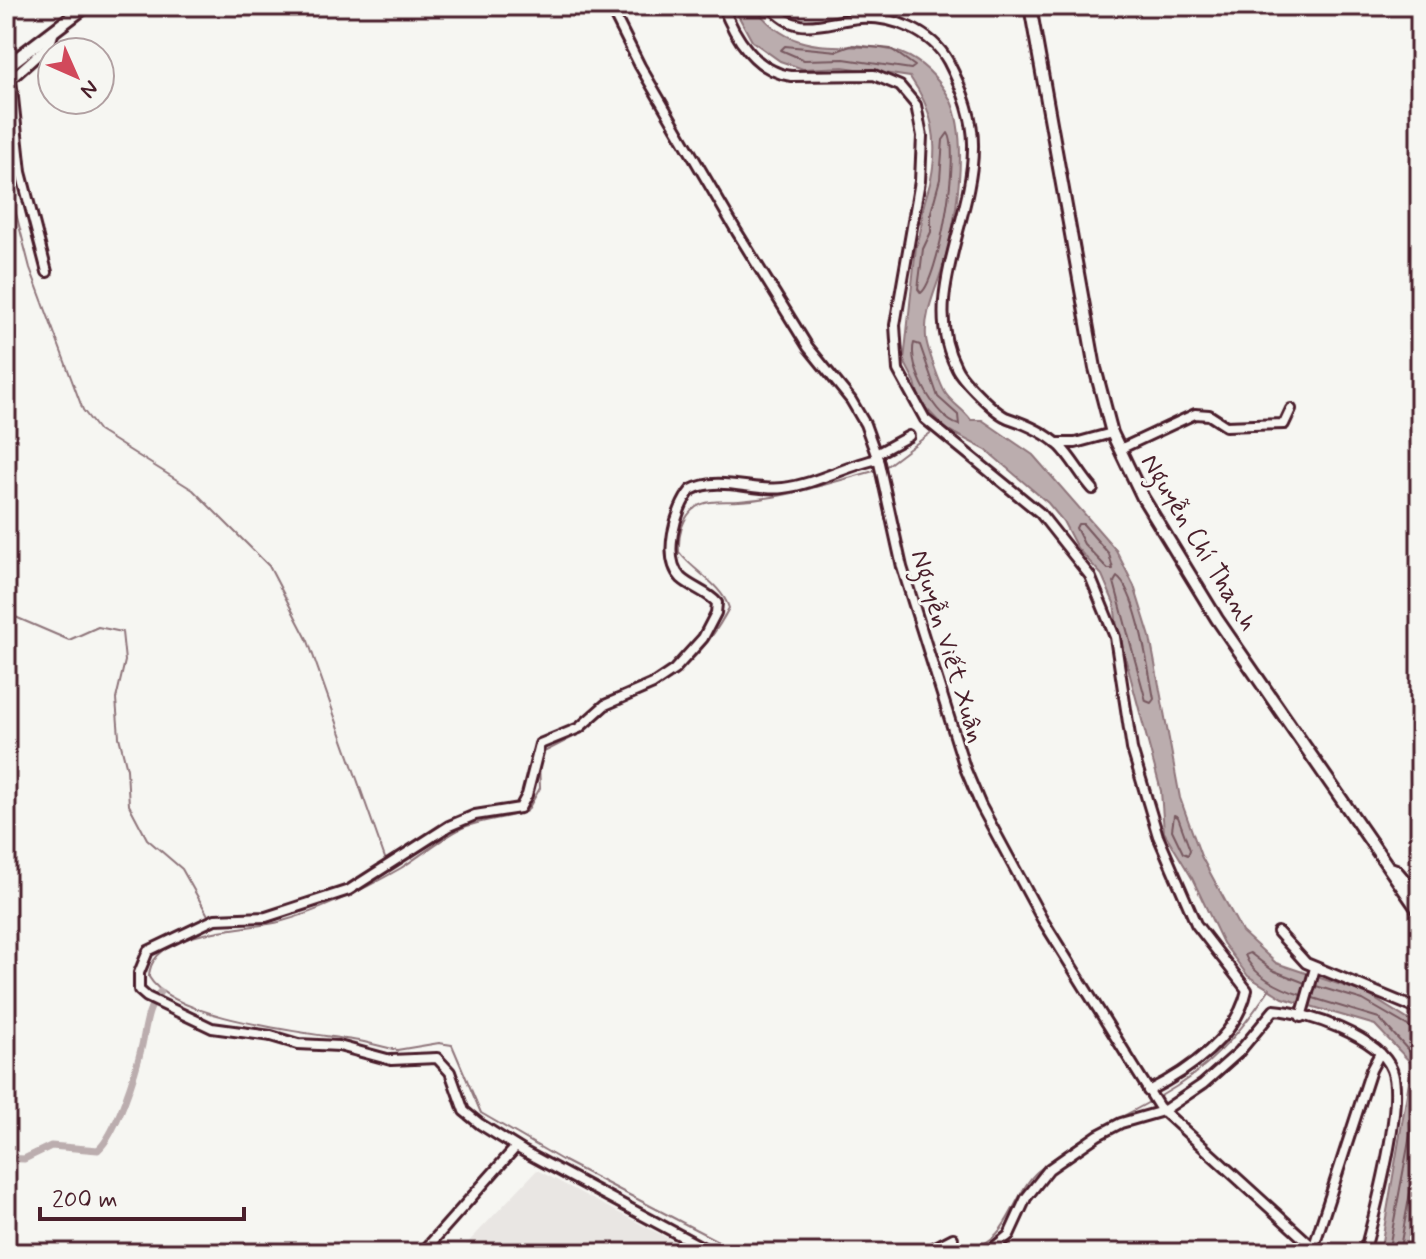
<svg xmlns="http://www.w3.org/2000/svg" width="1426" height="1259" font-family="Mynerve,sans-serif">
<style>
.built{fill:#e9e6e3}
.water{fill:#bbadae;stroke:#8e747a;stroke-width:2}
.lines{fill:none;stroke-linecap:round;stroke-linejoin:round}
.shore{stroke:#77585f;stroke-width:2}
.stream{stroke:#8e747a;stroke-width:2}
.canal{stroke:#bbadae;stroke-width:7}
.minor-casing{stroke:#4a1f2b;stroke-width:14}
.major-casing{stroke:#4a1f2b;stroke-width:16}
.highway-casing{stroke:#4a1f2b;stroke-width:17}
.minor{stroke:#f6f6f2;stroke-width:8}
.major{stroke:#f6f6f2;stroke-width:10}
.highway{stroke:#f6f6f2;stroke-width:11}
.labels{text-anchor:middle;stroke-width:6;stroke-linejoin:round;paint-order:stroke}
.street-label{font-size:26px;fill:#4a1f2b;stroke:#f6f6f2}
</style>
<rect width="100%" height="100%" fill="#f6f6f2"/>
<filter id="ink" filterUnits="userSpaceOnUse"><feTurbulence type="fractalNoise" baseFrequency=".0125" numOctaves="2"/><feDisplacementMap in="SourceGraphic" scale="16" xChannelSelector="R" yChannelSelector="G"/><feConvolveMatrix kernelMatrix="1 2 1 2 8 2 1 2 1" color-interpolation-filters="sRGB"/></filter>
<g filter="url(#ink)">
<polygon class="built" points="537,1170 696,1253 458,1253"/>
<path class="water" d="M 733,6 L 754,6 C 813,89 894,0 950,99 C 970,141 956,228 941,272 C 935,292 924,314 926,337 C 926,346 941,387 946,394 C 953,404 964,410 971,420 L 982,420 L 1033,455 L 1116,550 L 1134,586 L 1150,637 L 1180,798 L 1201,856 L 1242,932 L 1276,963 L 1365,993 L 1420,1027 L 1420,1253 L 1380,1253 L 1412,1064 L 1375,1025 L 1283,998 L 1248,976 L 1223,943 L 1192,878 L 1164,832 L 1161,791 L 1117,627 L 1114,603 L 1102,575 L 1077,548 L 1063,521 L 1048,503 L 986,450 L 946,429 L 920,402 L 915,382 L 904,361 L 916,247 C 922,233 921,225 923,210 C 924,200 929,190 931,179 C 939,140 933,110 910,77 L 843,67 L 803,69 L 780,61 L 752,41 Z"/>
<g class="lines">
<g class="shore">
<polygon points="853,45 891,49 915,66 911,69 844,59 804,60 781,50 785,46 837,51"/>
<path d="M 948,133 C 961,150 938,281 921,293 L 918,289 L 923,249 L 931,232 L 931,212 L 940,179 L 943,140 Z"/>
<path d="M 914,343 L 920,345 L 938,397 L 958,415 L 959,425 C 936,420 907,365 914,343 Z"/>
<polygon points="1078,524 1083,524 1109,554 1113,569 1108,569 1084,544 1076,528"/>
<path d="M 1117,577 C 1137,591 1149,673 1154,699 L 1151,703 L 1146,701 L 1114,582 Z"/>
<polygon points="1174,815 1178,817 1190,850 1188,855 1183,853 1172,830"/>
<polyline points="1316,986 1363,1000 1420,1033"/>
<path d="M 1301,995 C 1281,989 1252,975 1245,955 L 1250,953 L 1272,970 L 1305,983"/>
<polyline points="1313,998 1379,1018 1419,1062 1414,1114 1388,1253"/>
<polyline points="1399,1253 1420,1138"/>
</g>
<g class="stream">
<polyline points="6,147 14,206 30,268 83,410 99,431 193,490 269,566 308,641 386,861"/>
<polyline points="884,468 933,431"/>
<polyline points="6,613 69,640 98,627 122,632 125,661 116,699 119,737 127,769 129,805 147,839 182,869 209,917"/>
<path d="M 625,701 C 673,683 705,654 729,608 C 721,584 694,572 679,552 C 678,536 682,517 696,507 C 708,499 725,502 739,501 C 788,498 831,482 878,470"/>
<polyline points="542,753 585,731 615,704"/>
<path d="M 539,762 L 540,788 L 527,811 C 506,819 483,819 462,828 C 440,839 422,855 401,868 C 363,890 321,911 279,922 C 245,930 150,929 149,977 C 174,1021 315,1033 364,1042 L 397,1050 L 439,1043 L 452,1045 L 481,1113 L 562,1160 L 741,1253"/>
<path d="M 1159,1097 C 1209,1069 1239,1035 1270,988"/>
<path d="M 951,1253 C 961,1250 972,1249 981,1245 C 1010,1233 1015,1192 1037,1172 C 1073,1140 1112,1123 1153,1100"/>
</g>
<path class="canal" d="M 6,1158 L 24,1159 L 51,1146 L 98,1150 C 117,1133 136,1071 142,1045 C 146,1026 147,1008 160,992"/>
<defs>
<g id="minor">
<polyline points="610,6 640,66 737,232 808,347 851,400 865,424 879,463 902,567 965,768 981,806 1042,919 1159,1107 1314,1248"/>
<path d="M 723,6 C 734,36 755,71 791,76 L 874,75 L 900,86 L 916,105 L 922,136 L 920,181 L 895,325 L 898,370 L 925,419 L 1040,513 L 1090,576 L 1115,637 L 1132,749 L 1158,836 L 1196,924 L 1247,990 C 1237,1037 1188,1071 1148,1091"/>
<path d="M 771,6 C 796,39 826,21 859,18 C 893,16 931,31 948,61 C 961,86 974,119 973,148 C 973,220 920,299 956,367 C 961,379 996,414 1008,418 C 1023,423 1046,433 1060,446 C 1072,458 1081,476 1093,489"/>
<polyline points="47,272 21,172 11,79 50,44 54,31"/>
<polyline points="1056,443 1075,443 1112,433"/>
<polyline points="1120,449 1195,414 1209,415 1226,426 1284,424 1291,409"/>
<polyline points="876,454 909,436"/>
<polyline points="1388,866 1396,869 1420,897"/>
<polyline points="1278,932 1306,963 1420,1010"/>
<polyline points="1301,1017 1315,968"/>
<polyline points="1312,1252 1371,1070 1380,1053"/>
<polyline points="422,1253 516,1147"/>
<path d="M 713,1253 L 523,1151 L 480,1124 L 464,1111 L 450,1072 L 437,1058 L 391,1060 L 339,1046 L 298,1044 L 271,1036 L 212,1028 L 147,997 L 139,990 L 139,973 L 148,951 L 215,919 L 266,917 L 349,890 L 449,826 L 475,815 L 520,808 L 527,795 L 540,744 L 579,728 L 605,705 L 653,684 L 674,670 L 703,638 L 716,613 L 717,603 C 708,592 692,588 681,578 C 662,558 675,509 691,490 C 719,475 754,492 783,488 C 817,484 845,466 878,459"/>
<polyline points="924,1253 953,1238"/>
<path d="M 987,1253 L 1009,1235 L 1026,1198 L 1049,1169 L 1098,1135 L 1121,1123 L 1163,1111 L 1203,1084 L 1239,1052 L 1274,1010 C 1306,1012 1380,1037 1392,1070 C 1405,1104 1374,1216 1364,1253"/>
</g>
<polyline id="major" points="1030,6 1095,368 1112,433 1143,498 1217,619 1420,913"/>
<polyline id="highway" points="6,67 86,6"/>
</defs>
<use href="#minor" class="minor-casing"/>
<use href="#major" class="major-casing"/>
<use href="#highway" class="highway-casing"/>
<use href="#minor" class="minor"/>
<use href="#major" class="major"/>
<use href="#highway" class="highway"/>
</g>
</g>
<g class="labels">
<g class="street-label">
<text transform="translate(1200 542) rotate(59)" y="9">Nguyễn Chí Thanh</text>
<text transform="translate(949 646) rotate(73)" y="9">Nguyễn Viết Xuân</text>
</g>
</g>
<rect width="1426" height="1259" fill="none" stroke="#f6f6f2" stroke-width="32"/>
<rect x="16" y="16" width="1394" height="1227" fill="none" stroke="#4a1f2b" stroke-width="3" filter="url(#ink)"/>
<g transform="translate(76 76) rotate(135)"><circle r="38" fill="#f6f6f2" stroke="#b1a0a2" stroke-width="2"/>
<path d="M0-6L14 30L0 20L-14 30Z" fill="#d1495b"/>
<text y="-12" font-size="22" font-weight="bold" text-anchor="middle" fill="#4a1f2b">N</text>
</g>
<path d="M40 1207v12h204v-12" fill="none" stroke="#4a1f2b" stroke-width="4"/>
<text x="52" y="1207" font-size="24" fill="#4a1f2b" stroke="#f6f6f2" stroke-width="6" paint-order="stroke">200 m</text>
</svg>
